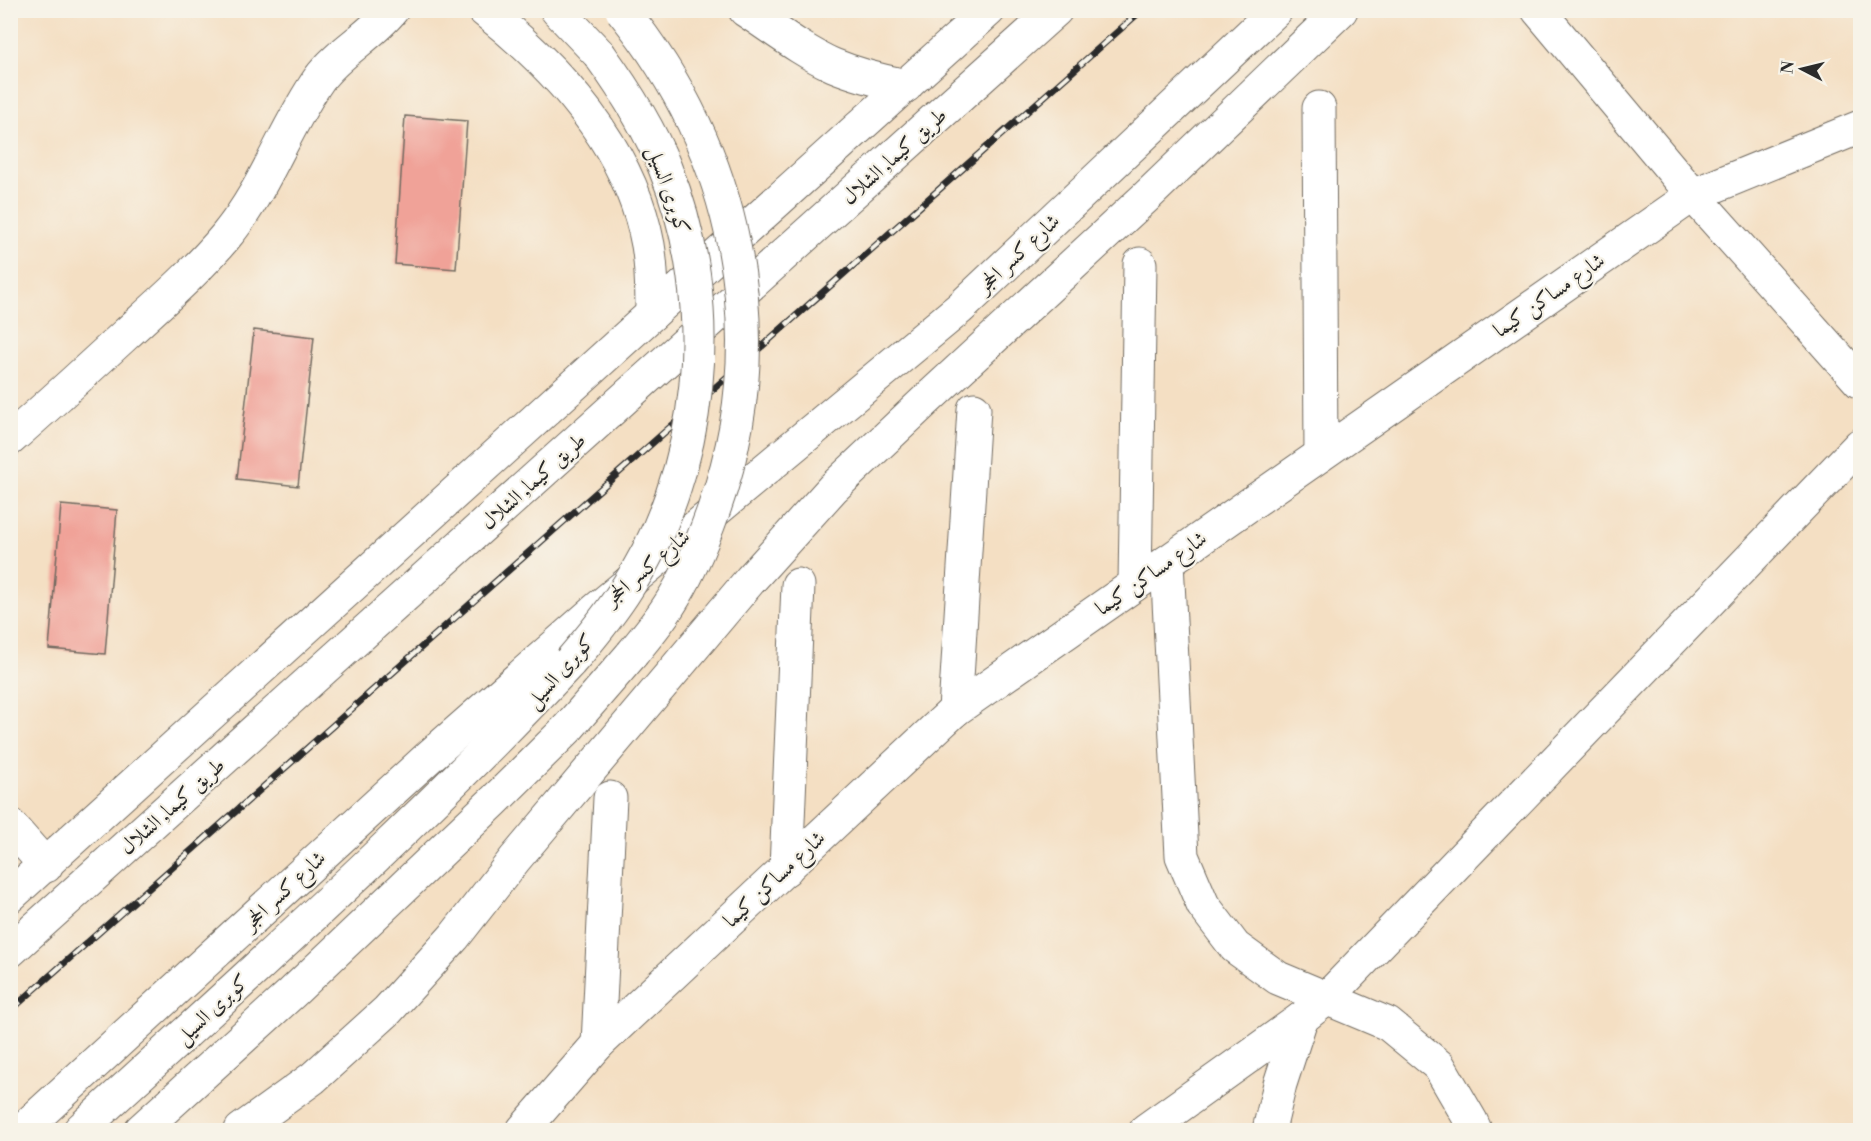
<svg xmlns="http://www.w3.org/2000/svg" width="1871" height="1141" font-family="'Libre Bodoni',Amiri,serif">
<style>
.building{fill:#f0a298}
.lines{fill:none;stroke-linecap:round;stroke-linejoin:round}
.minor-casing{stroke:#716a60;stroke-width:35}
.major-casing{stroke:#716a60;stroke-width:35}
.highway-casing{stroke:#716a60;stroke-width:35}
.minor{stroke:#fff;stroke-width:33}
.major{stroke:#fff;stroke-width:33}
.highway{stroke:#fff;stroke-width:33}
.rail-casing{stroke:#2b2b2b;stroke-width:7}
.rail{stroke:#f7f3e8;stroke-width:4.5;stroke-dasharray:14;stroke-linecap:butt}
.minor-bridge-casing{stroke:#716a60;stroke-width:35;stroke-linecap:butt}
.minor-bridge{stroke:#fff;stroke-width:33}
.labels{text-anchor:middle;stroke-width:4.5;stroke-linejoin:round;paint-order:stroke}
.street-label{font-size:21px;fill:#2b2b2b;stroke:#f7f3e8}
</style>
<rect width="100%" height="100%" fill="#f7f3e8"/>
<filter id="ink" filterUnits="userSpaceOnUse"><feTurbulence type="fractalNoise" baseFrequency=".0167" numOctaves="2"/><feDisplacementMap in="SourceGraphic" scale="12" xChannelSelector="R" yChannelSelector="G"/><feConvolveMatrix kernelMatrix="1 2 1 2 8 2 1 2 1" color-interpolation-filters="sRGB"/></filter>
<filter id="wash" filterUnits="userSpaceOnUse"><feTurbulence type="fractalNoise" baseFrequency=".008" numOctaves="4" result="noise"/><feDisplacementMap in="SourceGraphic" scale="24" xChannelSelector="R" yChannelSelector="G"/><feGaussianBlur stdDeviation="1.35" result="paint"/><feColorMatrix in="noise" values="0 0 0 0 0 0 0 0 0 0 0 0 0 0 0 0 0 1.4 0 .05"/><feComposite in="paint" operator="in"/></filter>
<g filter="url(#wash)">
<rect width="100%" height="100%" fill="#f4dfc3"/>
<g id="blocks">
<g class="building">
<polygon points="405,116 467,121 456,269 395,264"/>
<polygon points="254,330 314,337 298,486 237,479"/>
<polygon points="61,505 117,510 105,654 49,649"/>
</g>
</g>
</g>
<g filter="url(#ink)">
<use href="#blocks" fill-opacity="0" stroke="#716a60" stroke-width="1.5"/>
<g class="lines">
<defs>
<g id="minor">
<polyline points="557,10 599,54"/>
<polyline points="1538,10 1693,195 1860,382"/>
<polyline points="1319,108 1321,454"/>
<path d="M 10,439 C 49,405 87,370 125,335 C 160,303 196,272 226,236 C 266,188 284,129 319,79 C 339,52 371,36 392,10"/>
<polyline points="1167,562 1182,856 1203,905 1235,947 1278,978 1388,1024 1439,1066 1471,1121 1475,1130"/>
<polyline points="1135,584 1140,264"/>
<polyline points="955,710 974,409"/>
<polyline points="10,825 46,866"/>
<polyline points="786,869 798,585"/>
<polyline points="598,1044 610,798"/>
<path d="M 80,1130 C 246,977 416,827 570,662"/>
<polyline points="141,1130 292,993 494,801 567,729 632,654"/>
<polyline points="523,1130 598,1044 955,710 1693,195 1860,127"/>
<polyline points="1146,1130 1301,1019 1327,998 1860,445"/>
<polyline points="1269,1130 1280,1084 1301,1019"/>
</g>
<g id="major">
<polyline points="22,1130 431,755 597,609 960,308 1276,10"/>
<polyline points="241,1130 313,1078 387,1011 454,937 515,859 751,579 833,488 923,403 1145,198 1341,10"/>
</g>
<g id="highway">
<path d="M 484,10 C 560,70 630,147 648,245 C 652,268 652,291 652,314"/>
<path d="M 745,10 C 774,29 802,51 833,65 C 857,75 881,81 906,86"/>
<polyline points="10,896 652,314 989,10"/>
<polyline points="10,951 1056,10"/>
</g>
</defs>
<use href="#minor" class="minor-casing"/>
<use href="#major" class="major-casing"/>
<use href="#highway" class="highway-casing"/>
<use href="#minor" class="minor"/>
<use href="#major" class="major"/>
<use href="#highway" class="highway"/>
<defs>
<polyline id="rail" points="10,1011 1142,10"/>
</defs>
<use href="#rail" class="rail-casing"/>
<use href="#rail" class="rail"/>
<defs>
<g id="minor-bridge">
<path d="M 622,10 C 737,152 776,335 714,509 C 702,543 688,577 668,607 C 657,624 644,639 632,654"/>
<path d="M 570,662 C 589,640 607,618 623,594 C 705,472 721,304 665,168 C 649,127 625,90 599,54"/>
</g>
</defs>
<use href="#minor-bridge" class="minor-bridge-casing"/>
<use href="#minor-bridge" class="minor-bridge"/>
</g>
</g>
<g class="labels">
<g class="street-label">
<text transform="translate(894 156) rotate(-42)" y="7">طريق كيما, الشلال</text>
<text transform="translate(669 190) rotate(71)" y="7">كوبرى السيل</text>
<text transform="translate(1018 253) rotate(-43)" y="7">شارع كسر الحجر</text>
<text transform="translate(1549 295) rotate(-35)" y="7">شارع مساكن كيما</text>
<text transform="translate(533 481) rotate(-42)" y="7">طريق كيما, الشلال</text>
<text transform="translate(647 567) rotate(-40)" y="7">شارع كسر الحجر</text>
<text transform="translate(1151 573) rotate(-35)" y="7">شارع مساكن كيما</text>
<text transform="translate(560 671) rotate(-48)" y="7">كوبرى السيل</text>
<text transform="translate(172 806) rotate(-42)" y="7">طريق كيما, الشلال</text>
<text transform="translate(774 879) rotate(-43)" y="7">شارع مساكن كيما</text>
<text transform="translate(284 890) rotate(-43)" y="7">شارع كسر الحجر</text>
<text transform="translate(212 1009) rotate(-43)" y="7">كوبرى السيل</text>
</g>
</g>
<rect width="1871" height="1141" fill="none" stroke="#f7f3e8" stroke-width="36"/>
<g transform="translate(1802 69) rotate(277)" stroke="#f7f3e8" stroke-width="4.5" paint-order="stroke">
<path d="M0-4.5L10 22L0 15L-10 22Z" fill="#2b2b2b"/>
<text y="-9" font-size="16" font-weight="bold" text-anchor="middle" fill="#2b2b2b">N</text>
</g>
</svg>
